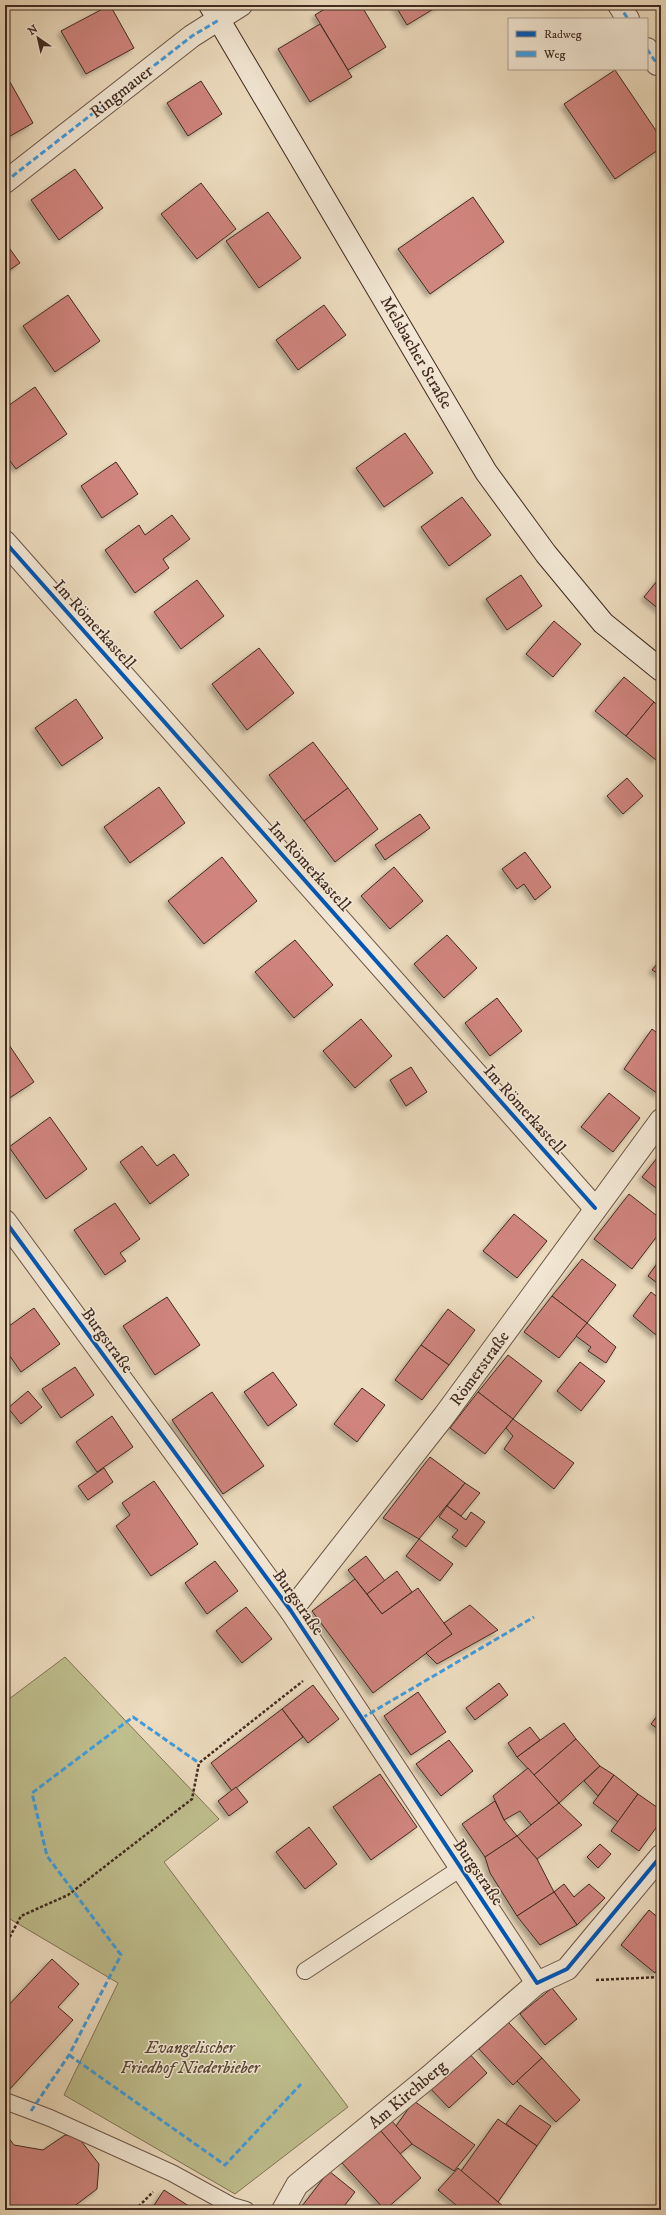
<svg xmlns="http://www.w3.org/2000/svg" width="666" height="2215" font-family="'IM FELL DW Pica',serif">
<style>
.green{fill:#bfbe8d;stroke:#807457}
.building{fill:#cf847d;stroke:#412a21;filter:url(#shadow)}
.lines{fill:none;stroke-linecap:round;stroke-linejoin:round}
.lane-casing{stroke:#6c5648;stroke-width:18}
.street-casing{stroke:#6c5648;stroke-width:24}
.secondary-casing{stroke:#412a21;stroke-width:24}
.path{stroke:#412a21;stroke-width:2.5;stroke-dasharray:3 2;stroke-linecap:butt}
.lane{stroke:#f3e8d5;stroke-width:16}
.street{stroke:#f3e8d5;stroke-width:22}
.secondary{stroke:#f3e8d5;stroke-width:22}
.quiet{stroke:#3f9ce0;stroke-width:3;stroke-dasharray:6 3;stroke-linecap:butt}
.cycleway-casing{stroke:#f3e8d5;stroke-width:6}
.cycleway{stroke:#0057b8;stroke-width:4}
.labels{text-anchor:middle;stroke-width:3;stroke-linejoin:round;paint-order:stroke}
.street-label{font-size:17px;fill:#412a21;stroke:#f3e8d5}
.park-label{font-size:17px;font-style:italic;fill:#5a4837;stroke:#f3e8d5}
</style>
<defs>
<filter id="shadow"><feDropShadow dx="-3.5" dy="3.5" stdDeviation="2" flood-color="#0004"/></filter>
</defs>
<rect width="100%" height="100%" fill="#eddcbf"/>
<filter id="stains"><feTurbulence type="fractalNoise" baseFrequency=".005" numOctaves="4"/><feColorMatrix values="0 0 0 0 .2 0 0 0 0 .09 0 0 0 0 .02 0 0 0 .5 -.17"/></filter>
<radialGradient id="worn" r=".72"><stop offset=".6" stop-color="#630" stop-opacity="0"/><stop offset="1" stop-color="#630" stop-opacity=".3"/></radialGradient>
<polygon class="green" points="65,1657 219,1819 164,1862 348,2107 235,2194 64,2095 118,1983 5,1916 5,1702"/>
<g class="building">
<polygon points="110,5 134,48 86,74 61,31"/>
<polygon points="331,5 361,5 386,47 348,70 315,15"/>
<polygon points="395,5 440,5 407,25"/>
<polygon points="320,24 352,77 310,102 278,49"/>
<polygon points="615,70 661,138 661,148 615,179 564,104"/>
<polygon points="201,81 222,114 188,136 167,103"/>
<polygon points="10,82 33,123 5,139 5,85"/>
<polygon points="75,169 103,208 59,240 31,200"/>
<polygon points="201,183 236,229 197,259 161,214"/>
<polygon points="473,197 504,242 430,294 398,249"/>
<polygon points="268,212 301,258 259,288 226,241"/>
<polygon points="5,242 20,263 5,273"/>
<polygon points="68,295 100,341 55,372 23,326"/>
<polygon points="324,305 346,335 298,370 276,340"/>
<polygon points="35,387 67,434 16,469 5,454 5,408"/>
<polygon points="405,433 433,473 384,507 356,468"/>
<polygon points="116,462 138,494 102,518 81,486"/>
<polygon points="462,497 491,535 449,566 421,527"/>
<polygon points="172,515 190,539 163,559 169,568 135,593 105,550 139,525 145,535"/>
<polygon points="521,575 542,606 507,630 486,599"/>
<polygon points="661,576 661,611 644,597"/>
<polygon points="197,580 224,616 181,649 154,612"/>
<polygon points="554,621 581,644 553,677 526,654"/>
<polygon points="259,648 294,693 247,730 212,684"/>
<polygon points="624,677 654,702 626,736 595,711"/>
<polygon points="76,699 103,738 62,766 35,728"/>
<polygon points="654,702 661,708 661,754 656,760 626,736"/>
<polygon points="313,742 348,788 304,821 269,775"/>
<polygon points="627,778 643,796 623,814 607,796"/>
<polygon points="159,787 185,823 130,863 104,827"/>
<polygon points="348,788 378,829 335,862 304,821"/>
<polygon points="420,814 430,828 385,860 375,845"/>
<polygon points="525,852 551,887 535,900 524,884 517,889 502,869"/>
<polygon points="222,857 257,901 204,944 168,901"/>
<polygon points="394,867 423,901 390,929 361,896"/>
<polygon points="447,935 477,968 444,998 414,964"/>
<polygon points="295,940 333,985 294,1018 255,972"/>
<polygon points="661,959 661,975 652,970"/>
<polygon points="497,998 522,1031 490,1056 465,1023"/>
<polygon points="361,1019 392,1056 355,1088 323,1051"/>
<polygon points="652,1029 661,1036 661,1090 658,1094 624,1069"/>
<polygon points="5,1039 34,1082 5,1101"/>
<polygon points="411,1067 427,1092 406,1106 390,1080"/>
<polygon points="609,1093 640,1118 613,1152 581,1127"/>
<polygon points="50,1117 87,1169 46,1199 9,1147"/>
<polygon points="142,1146 157,1166 174,1154 189,1175 150,1204 120,1162"/>
<polygon points="661,1153 661,1192 642,1177"/>
<polygon points="629,1194 661,1219 661,1231 632,1269 594,1239"/>
<polygon points="115,1203 140,1239 120,1253 126,1261 105,1275 74,1230"/>
<polygon points="514,1214 547,1241 517,1278 483,1251"/>
<polygon points="661,1258 661,1286 648,1276"/>
<polygon points="582,1259 616,1285 587,1323 552,1296"/>
<polygon points="651,1292 661,1300 661,1329 656,1335 633,1316"/>
<polygon points="552,1296 587,1323 559,1358 524,1332"/>
<polygon points="167,1297 200,1345 155,1375 123,1326"/>
<polygon points="34,1308 60,1344 21,1372 5,1349 5,1329"/>
<polygon points="448,1309 475,1330 449,1365 421,1345"/>
<polygon points="587,1323 616,1347 606,1363 588,1351 591,1347 576,1336"/>
<polygon points="421,1345 449,1365 422,1400 395,1380"/>
<polygon points="508,1355 542,1381 513,1419 478,1392"/>
<polygon points="580,1362 605,1381 581,1411 557,1391"/>
<polygon points="75,1367 94,1395 61,1418 42,1389"/>
<polygon points="273,1372 297,1405 268,1426 244,1392"/>
<polygon points="362,1388 385,1405 357,1442 334,1424"/>
<polygon points="28,1391 42,1407 21,1424 8,1408"/>
<polygon points="212,1392 264,1466 223,1494 172,1420"/>
<polygon points="478,1392 513,1419 485,1454 450,1428"/>
<polygon points="112,1416 133,1447 97,1472 76,1442"/>
<polygon points="513,1419 574,1463 554,1489 504,1449 513,1436 506,1428"/>
<polygon points="430,1457 465,1483 419,1539 383,1518"/>
<polygon points="104,1468 113,1482 88,1500 78,1486"/>
<polygon points="154,1481 198,1544 151,1576 116,1526 130,1515 122,1503"/>
<polygon points="465,1483 480,1493 461,1516 447,1506"/>
<polygon points="447,1506 466,1520 471,1512 485,1522 466,1547 452,1537 458,1530 439,1517"/>
<polygon points="419,1539 453,1564 440,1581 406,1556"/>
<polygon points="366,1556 385,1581 367,1594 348,1570"/>
<polygon points="215,1561 238,1591 207,1614 185,1583"/>
<polygon points="397,1571 412,1592 382,1614 367,1594"/>
<polygon points="355,1579 382,1614 418,1588 452,1634 373,1693 312,1611"/>
<polygon points="470,1605 498,1630 437,1664 426,1653 452,1634 444,1623"/>
<polygon points="246,1607 272,1639 242,1663 216,1631"/>
<polygon points="499,1683 508,1695 475,1720 466,1708"/>
<polygon points="313,1685 339,1719 308,1743 282,1709"/>
<polygon points="418,1692 446,1732 411,1755 384,1716"/>
<polygon points="282,1709 303,1737 232,1791 211,1763"/>
<polygon points="661,1711 661,1731 651,1724"/>
<polygon points="564,1723 576,1739 534,1775 517,1757"/>
<polygon points="530,1727 540,1740 517,1757 508,1743"/>
<polygon points="576,1739 600,1766 559,1803 534,1775"/>
<polygon points="449,1740 473,1771 441,1796 416,1764"/>
<polygon points="600,1766 614,1775 598,1796 584,1781"/>
<polygon points="528,1768 559,1803 531,1825 520,1811 504,1820 493,1796"/>
<polygon points="380,1774 417,1827 371,1860 333,1807"/>
<polygon points="614,1775 638,1794 618,1822 593,1803"/>
<polygon points="236,1787 248,1802 229,1816 218,1801"/>
<polygon points="638,1794 661,1810 661,1821 639,1851 611,1831"/>
<polygon points="495,1801 504,1820 517,1836 485,1857 462,1824"/>
<polygon points="559,1803 582,1825 537,1859 517,1836"/>
<polygon points="309,1827 337,1864 305,1889 276,1852"/>
<polygon points="517,1836 537,1859 554,1892 517,1916 490,1873 485,1857"/>
<polygon points="600,1844 611,1854 598,1868 587,1857"/>
<polygon points="564,1884 574,1897 589,1884 605,1898 577,1925 554,1892"/>
<polygon points="554,1892 577,1925 540,1945 517,1916"/>
<polygon points="649,1910 661,1920 661,1965 655,1973 621,1945"/>
<polygon points="52,1959 79,1984 58,2007 73,2020 9,2090 5,2086 5,2009"/>
<polygon points="552,1988 577,2019 545,2045 520,2014"/>
<polygon points="508,2022 542,2058 513,2085 479,2049"/>
<polygon points="467,2051 487,2073 449,2108 428,2086"/>
<polygon points="542,2058 580,2100 556,2122 517,2081"/>
<polygon points="414,2101 475,2145 454,2171 412,2144 396,2126"/>
<polygon points="520,2105 551,2126 537,2146 506,2124"/>
<polygon points="498,2119 537,2146 498,2202 461,2171"/>
<polygon points="391,2120 412,2144 400,2154 380,2130"/>
<polygon points="380,2130 421,2178 385,2210 342,2163"/>
<polygon points="5,2133 14,2145 43,2150 65,2135 78,2137 99,2164 97,2189 69,2210 5,2210"/>
<polygon points="458,2168 498,2202 508,2210 462,2210 438,2190"/>
<polygon points="329,2171 355,2192 341,2210 299,2210"/>
<polygon points="164,2190 195,2210 151,2210"/>
</g>
<g class="lines">
<defs>
<g id="lane">
<polyline points="305,1971 461,1868"/>
<polyline points="5,2101 50,2118 172,2173 232,2206 246,2210"/>
</g>
<g id="street">
<polyline points="619,5 628,19"/>
<polyline points="647,49 657,64"/>
<polyline points="5,182 192,36 241,5"/>
<polyline points="5,542 595,1208"/>
<polyline points="5,1221 291,1611 537,1983 567,1969 661,1856"/>
<polyline points="291,1611 444,1416 661,1120"/>
<polyline points="283,2210 297,2185 430,2076 537,1983"/>
</g>
<polyline id="secondary" points="210,5 486,472 546,554 603,623 661,670"/>
</defs>
<use href="#lane" class="lane-casing"/>
<use href="#street" class="street-casing"/>
<use href="#secondary" class="secondary-casing"/>
<g class="path">
<polyline points="5,1946 21,1916 68,1895 192,1799 199,1763 303,1681"/>
<polyline points="596,1980 661,1977"/>
<polyline points="135,2210 153,2192"/>
</g>
<use href="#lane" class="lane"/>
<use href="#street" class="street"/>
<use href="#secondary" class="secondary"/>
<g class="quiet">
<polyline points="619,5 628,19"/>
<polyline points="647,49 657,64"/>
<polyline points="5,182 192,36 219,20"/>
<polyline points="362,1718 534,1617"/>
<polyline points="69,2055 225,2165 301,2084"/>
<polyline points="31,2111 69,2055 121,1955 47,1856 32,1793 133,1717 199,1763"/>
</g>
<defs>
<g id="cycleway">
<polyline points="5,542 595,1208"/>
<polyline points="5,1221 291,1611 537,1983 567,1969 661,1856"/>
</g>
</defs>
<use href="#cycleway" class="cycleway-casing"/>
<use href="#cycleway" class="cycleway"/>
</g>
<g class="labels">
<g class="street-label">
<text transform="translate(121 91) rotate(-38)" y="6">Ringmauer</text>
<text transform="translate(417 352) rotate(60)" y="6">Melsbacher Straße</text>
<text transform="translate(95 624) rotate(48)" y="6">Im Römerkastell</text>
<text transform="translate(310 866) rotate(48)" y="6">Im Römerkastell</text>
<text transform="translate(525 1109) rotate(48)" y="6">Im Römerkastell</text>
<text transform="translate(108 1340) rotate(54)" y="6">Burgstraße</text>
<text transform="translate(479 1368) rotate(-54)" y="6">Römerstraße</text>
<text transform="translate(299 1602) rotate(55)" y="6">Burgstraße</text>
<text transform="translate(479 1872) rotate(56)" y="6">Burgstraße</text>
<text transform="translate(407 2094) rotate(-40)" y="6">Am Kirchberg</text>
</g>
<g class="park-label">
<text x="190" y="2053">Evangelischer<tspan x="190" dy="20">Friedhof Niederbieber</tspan></text>
</g>
</g>
<rect width="666" height="2215" fill="none" stroke="#eddcbf" stroke-width="20"/>
<rect x="6" y="6" width="654" height="2203" fill="none" stroke="#412a21" stroke-width="2"/>
<rect x="10" y="10" width="646" height="2195" fill="none" stroke="#412a21"/>
<rect x="508" y="18" width="140" height="52" fill="#f3e8d5" stroke="#ac9c8d"/>
<rect x="516" y="31" width="20" height="6" fill="#0057b8" stroke="#ac9c8d"/>
<text x="544" y="38" font-size="12" fill="#412a21">Radweg</text>
<rect x="516" y="51" width="20" height="6" fill="#3f9ce0" stroke="#ac9c8d"/>
<text x="544" y="58" font-size="12" fill="#412a21">Weg</text>
<g transform="translate(38 38) rotate(326)" stroke="#f3e8d5" stroke-width="3" paint-order="stroke">
<path d="M0-3L7 15L0 10L-7 15Z" fill="#412a21"/>
<text y="-6" font-size="11" font-weight="bold" text-anchor="middle" fill="#412a21">N</text>
</g>
<rect width="100%" height="100%" filter="url(#stains)"/>
<rect width="100%" height="100%" fill="url(#worn)"/>
</svg>
